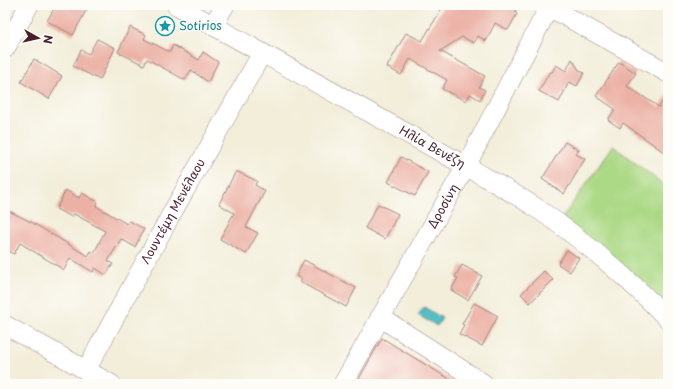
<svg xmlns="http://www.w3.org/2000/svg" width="673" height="389" font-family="'Playpen Sans',sans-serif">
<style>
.green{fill:#acd985;stroke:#7b7c58}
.water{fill:#52c0c7;stroke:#4e7079}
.building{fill:#ecb1a5}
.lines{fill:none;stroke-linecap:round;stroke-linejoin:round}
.minor-casing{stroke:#9e8682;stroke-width:20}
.minor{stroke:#fff;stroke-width:19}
.labels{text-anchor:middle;stroke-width:3;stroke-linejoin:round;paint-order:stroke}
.culture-label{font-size:12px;fill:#0d838f;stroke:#fdfcf7;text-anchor:start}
.street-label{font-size:12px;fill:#4a1f2b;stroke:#fdfcf7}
</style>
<rect width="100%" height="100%" fill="#fdfcf7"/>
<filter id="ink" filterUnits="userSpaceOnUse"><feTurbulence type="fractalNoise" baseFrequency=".025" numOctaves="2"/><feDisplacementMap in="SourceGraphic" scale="8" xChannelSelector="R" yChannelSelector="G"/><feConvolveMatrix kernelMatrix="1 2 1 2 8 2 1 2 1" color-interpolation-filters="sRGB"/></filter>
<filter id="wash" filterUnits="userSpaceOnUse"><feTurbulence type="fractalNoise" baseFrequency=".012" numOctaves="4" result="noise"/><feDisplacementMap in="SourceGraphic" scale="16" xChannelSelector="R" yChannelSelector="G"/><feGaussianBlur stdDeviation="0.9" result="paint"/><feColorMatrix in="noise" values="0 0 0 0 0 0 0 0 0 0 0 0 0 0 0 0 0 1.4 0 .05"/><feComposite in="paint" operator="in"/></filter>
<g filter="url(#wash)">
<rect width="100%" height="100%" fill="#f3eeda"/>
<polygon class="green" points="613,146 668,188 668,310 562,218"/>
<polygon class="water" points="424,307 442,318 437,326 418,315"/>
<g id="blocks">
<g class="building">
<polygon points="56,5 89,5 73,35 47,21"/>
<polygon points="444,5 519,5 515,12 517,14 508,30 495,23 486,41 478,36 474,43 462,37 440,51 485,76 479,87 485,90 480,100 470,94 466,101 442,89 447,80 410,59 401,75 387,67 406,33 422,41"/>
<polygon points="130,27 146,35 144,39 170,52 173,45 199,60 203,52 218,62 208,82 191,70 185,80 147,59 144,65 118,52"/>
<polygon points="97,39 115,48 100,80 73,66 81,50 89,54"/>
<polygon points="34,59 62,76 49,99 21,82"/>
<polygon points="572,59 579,70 584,73 577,86 569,82 559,102 539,91 549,73 552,72 556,65 566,71"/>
<polygon points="619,62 636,73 627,86 659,107 668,94 668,155 623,123 620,128 608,120 615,109 596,96"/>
<polygon points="565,142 579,150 576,154 585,159 564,194 542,179"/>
<polygon points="401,157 428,172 415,196 388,182"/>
<polygon points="236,171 257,181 255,185 265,191 246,227 258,233 246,254 220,239 234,213 219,204"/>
<polygon points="66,190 79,198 82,193 98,202 96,206 127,224 130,221 144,229 135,247 121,239 108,261 113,264 106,275 95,268 93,272 70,258 64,270 20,243 14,254 5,250 5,209 33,223 88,256 91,251 94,253 105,231 74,214 72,217 56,209"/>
<polygon points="378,204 398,214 385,239 365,228"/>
<polygon points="567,250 579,258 570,272 558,264"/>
<polygon points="304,260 356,288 346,307 300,282 302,279 296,276"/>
<polygon points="462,265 482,276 468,300 451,290 458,278 455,277"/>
<polygon points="544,271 553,280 530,303 521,294"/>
<polygon points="474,303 498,316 482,346 459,334 464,325 462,324"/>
<polygon points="382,338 418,360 458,384 356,384"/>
</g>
</g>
</g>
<g filter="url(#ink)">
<use href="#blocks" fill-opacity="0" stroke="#9e8682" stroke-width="1"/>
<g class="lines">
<defs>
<g id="minor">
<path id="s1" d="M 176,5 L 466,166 C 488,179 510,191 532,205 C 581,238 627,277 668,319"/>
<polyline points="549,7 641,58 668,73"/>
<polyline points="213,26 225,5"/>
<polyline points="5,49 29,5"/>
<polyline points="380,317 484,384"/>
<polyline points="5,325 111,384"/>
<path id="s2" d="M 86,370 L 172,213 L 262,53"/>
<path id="s3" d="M 343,384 L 466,166 L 550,5"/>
</g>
</defs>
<use href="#minor" class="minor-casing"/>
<use href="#minor" class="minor"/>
</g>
</g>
<defs>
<symbol id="sight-ring" viewBox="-11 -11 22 22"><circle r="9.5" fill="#fdfcf7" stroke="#0f9aa8" stroke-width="1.5"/><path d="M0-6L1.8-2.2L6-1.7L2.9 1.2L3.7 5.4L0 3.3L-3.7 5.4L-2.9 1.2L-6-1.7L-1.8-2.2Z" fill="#0f9aa8"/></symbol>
</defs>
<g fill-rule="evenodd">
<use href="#sight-ring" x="154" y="15" width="22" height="22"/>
</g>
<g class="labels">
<g class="culture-label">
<text x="179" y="30">Sotirios</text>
</g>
<g class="street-label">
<text dy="4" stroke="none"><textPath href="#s1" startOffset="293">Ηλία Βενέζη</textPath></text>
<text dy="4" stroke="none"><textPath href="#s3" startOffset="204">Δροσίνη</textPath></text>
<text dy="4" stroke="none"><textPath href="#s2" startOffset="181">Λουντέμη Μενέλαου</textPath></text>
</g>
</g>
<rect width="673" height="389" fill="none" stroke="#fdfcf7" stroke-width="20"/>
<g transform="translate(38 38) rotate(98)" stroke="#fdfcf7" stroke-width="3" paint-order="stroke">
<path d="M0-3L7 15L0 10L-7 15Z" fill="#4a1f2b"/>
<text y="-6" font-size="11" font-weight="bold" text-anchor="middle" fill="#4a1f2b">N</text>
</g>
</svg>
